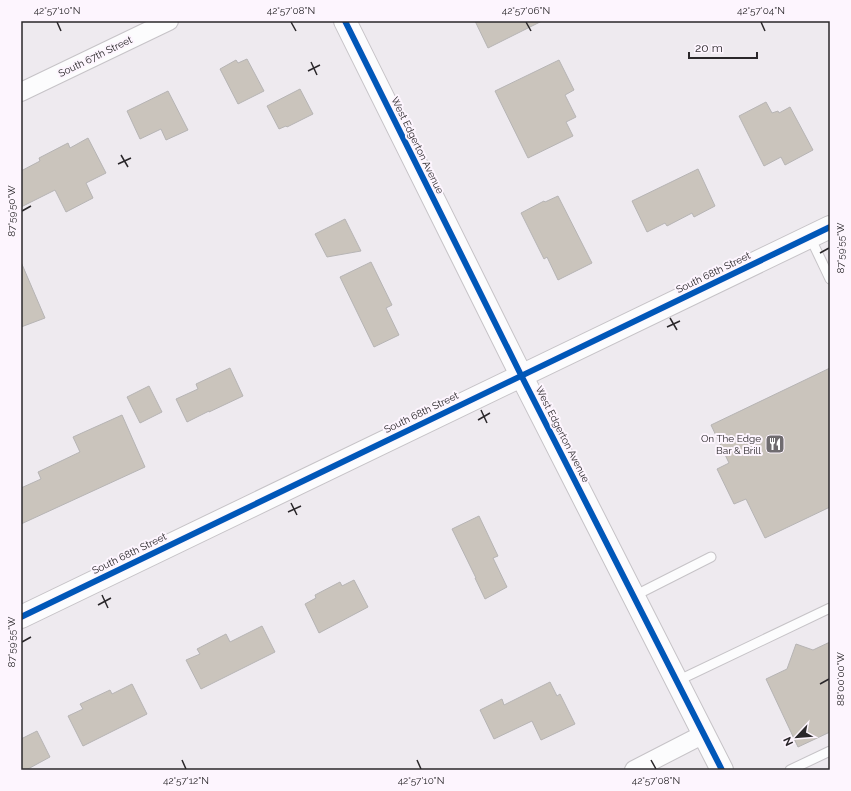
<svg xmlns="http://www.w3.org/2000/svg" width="851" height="791" font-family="Raleway,sans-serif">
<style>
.building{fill:#cac4bc;stroke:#b6b4b4}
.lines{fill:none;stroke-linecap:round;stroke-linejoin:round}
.lane-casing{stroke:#c6c3c7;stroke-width:11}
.street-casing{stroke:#c6c3c7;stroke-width:20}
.secondary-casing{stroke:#c6c3c7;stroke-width:24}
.lane{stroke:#fcfcfd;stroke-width:9}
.street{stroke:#fcfcfd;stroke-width:18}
.secondary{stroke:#fcfcfd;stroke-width:22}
.cycleway-casing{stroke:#fdf5fe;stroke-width:8}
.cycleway{stroke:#0057b8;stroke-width:6}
.ticks{fill:none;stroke:#2a272a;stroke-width:1.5}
.labels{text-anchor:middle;stroke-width:4;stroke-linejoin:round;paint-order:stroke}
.street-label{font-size:10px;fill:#2a272a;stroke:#fdf5fe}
.poi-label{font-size:10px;fill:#2a272a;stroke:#fdf5fe;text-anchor:end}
.neatline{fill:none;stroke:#2a272a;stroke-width:1.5}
.ticks-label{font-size:10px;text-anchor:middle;fill:#2a272a}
</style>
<rect width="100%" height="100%" fill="#eeeaef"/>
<g class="building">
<polygon points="475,21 542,21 488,48"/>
<polygon points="247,59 264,91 238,104 220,69 236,60 238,63"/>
<polygon points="559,60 574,90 565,95 576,117 566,122 573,136 528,158 495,91"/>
<polygon points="300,89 313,114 287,127 286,126 279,129 267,106"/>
<polygon points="168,91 188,130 166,140 161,129 140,139 127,111"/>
<polygon points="766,102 772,113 778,111 779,113 790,107 813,150 785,165 781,157 764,166 739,116"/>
<polygon points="88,138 106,173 86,183 93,198 66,212 55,190 21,207 21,171 40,161 39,158 68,143 70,148"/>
<polygon points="698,169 715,206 694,217 692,213 667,226 665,223 647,232 632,201"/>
<polygon points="558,196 592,263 558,280 547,257 544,259 521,213 544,201 545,202"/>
<polygon points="345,219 361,251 327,257 315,234"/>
<polygon points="21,262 45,318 21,327"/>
<polygon points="371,262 392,305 386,308 399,335 374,347 340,277"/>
<polygon points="230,368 243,396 209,412 209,411 187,422 176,399 198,389 196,384"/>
<polygon points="830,368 830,507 765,538 746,499 734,504 717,469 729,463 711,425"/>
<polygon points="149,386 162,412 140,423 127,397"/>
<polygon points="122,415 145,467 21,524 21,488 41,479 38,472 80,452 73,437"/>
<polygon points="479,516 498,556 493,558 507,587 485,599 475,578 476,578 452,529"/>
<polygon points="354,580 368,607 319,633 305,604 316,598 315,595 340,582 342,586"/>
<polygon points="262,626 275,652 201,689 186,660 200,654 197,649 226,634 230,642"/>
<polygon points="830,642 830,732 798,747 766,679 787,669 796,644 813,650"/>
<polygon points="550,682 557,696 560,694 575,724 541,740 532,721 494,739 480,710 502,699 504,705"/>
<polygon points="132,684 147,714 83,746 68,716 83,709 80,704 110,690 112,694"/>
<polygon points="37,731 50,757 26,770 21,770 21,739"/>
</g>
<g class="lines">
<defs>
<g id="lane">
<polyline points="810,237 830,279"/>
<polyline points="634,596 711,557"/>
<polyline points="677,681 830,608"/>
<polyline points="790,770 830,751"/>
</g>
<g id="street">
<polyline points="21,92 169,21"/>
<polyline points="634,770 704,734"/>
</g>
<g id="secondary">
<polyline points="345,21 521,375 722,770"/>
<polyline points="21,617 830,227"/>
</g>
</defs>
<use href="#lane" class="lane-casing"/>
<use href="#street" class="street-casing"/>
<use href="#secondary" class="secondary-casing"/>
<use href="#lane" class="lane"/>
<use href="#street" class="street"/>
<use href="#secondary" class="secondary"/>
<defs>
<g id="cycleway">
<polyline points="345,21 521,375 722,770"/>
<polyline points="21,617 830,227"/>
</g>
</defs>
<use href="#cycleway" class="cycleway-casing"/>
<use href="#cycleway" class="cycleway"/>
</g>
<path class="ticks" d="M 57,22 L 61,31M 291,22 L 296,31M 526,22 L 531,31M 761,22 L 765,31M 311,62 L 317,75M 308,71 L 320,65M 121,155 L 128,167M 118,164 L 131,158M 22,211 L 31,206M 820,253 L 829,248M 670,318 L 677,330M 667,327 L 680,321M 481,410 L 487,423M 478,420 L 490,413M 291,503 L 297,515M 288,512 L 301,506M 102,595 L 108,608M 98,605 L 111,598M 22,642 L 31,637M 820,684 L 829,679M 182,760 L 186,769M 417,760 L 421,769M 651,760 L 656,769"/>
<defs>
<symbol id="restaurant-square" viewBox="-11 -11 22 22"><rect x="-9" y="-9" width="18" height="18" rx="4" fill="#6f6b6f" stroke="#fdf5fe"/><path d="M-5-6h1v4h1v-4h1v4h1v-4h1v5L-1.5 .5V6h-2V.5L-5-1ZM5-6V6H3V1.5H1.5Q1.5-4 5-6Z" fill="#fff"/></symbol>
</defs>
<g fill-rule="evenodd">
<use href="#restaurant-square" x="764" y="433" width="22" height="22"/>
</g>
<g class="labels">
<g class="street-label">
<text transform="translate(95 56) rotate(-26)" y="4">South 67th Street</text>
<text transform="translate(418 145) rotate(64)" y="4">West Edgerton Avenue</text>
<text transform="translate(713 272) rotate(-26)" y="4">South 68th Street</text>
<text transform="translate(421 412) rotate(-26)" y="4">South 68th Street</text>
<text transform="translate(563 434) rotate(63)" y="4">West Edgerton Avenue</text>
<text transform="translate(129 553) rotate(-26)" y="4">South 68th Street</text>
</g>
<g class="poi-label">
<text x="761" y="442">On The Edge<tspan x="761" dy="12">Bar &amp; Brill</tspan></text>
</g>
</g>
<rect width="851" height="791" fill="none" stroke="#fdf5fe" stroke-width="44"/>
<g transform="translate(797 737) rotate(244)" stroke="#fdf5fe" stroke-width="3" paint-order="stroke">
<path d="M0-3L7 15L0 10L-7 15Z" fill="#2a272a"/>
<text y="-6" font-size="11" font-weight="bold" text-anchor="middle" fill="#2a272a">N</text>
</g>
<path d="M689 52v6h68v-6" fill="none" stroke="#2a272a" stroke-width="2"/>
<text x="695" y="52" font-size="12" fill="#2a272a" stroke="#fdf5fe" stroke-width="3" paint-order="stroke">20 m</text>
<rect x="22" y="22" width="807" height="747" class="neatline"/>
<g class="ticks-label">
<text x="57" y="14">42°57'10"N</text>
<text x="291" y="14">42°57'08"N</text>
<text x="526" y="14">42°57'06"N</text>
<text x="761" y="14">42°57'04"N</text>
<text transform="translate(11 211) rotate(-90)" y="4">87°59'50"W</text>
<text transform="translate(840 248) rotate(-90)" y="4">87°59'55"W</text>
<text transform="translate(11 642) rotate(-90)" y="4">87°59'55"W</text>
<text transform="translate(840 679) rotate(-90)" y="4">88°00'00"W</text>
<text x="186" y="784">42°57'12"N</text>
<text x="421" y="784">42°57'10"N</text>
<text x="656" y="784">42°57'08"N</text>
</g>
</svg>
